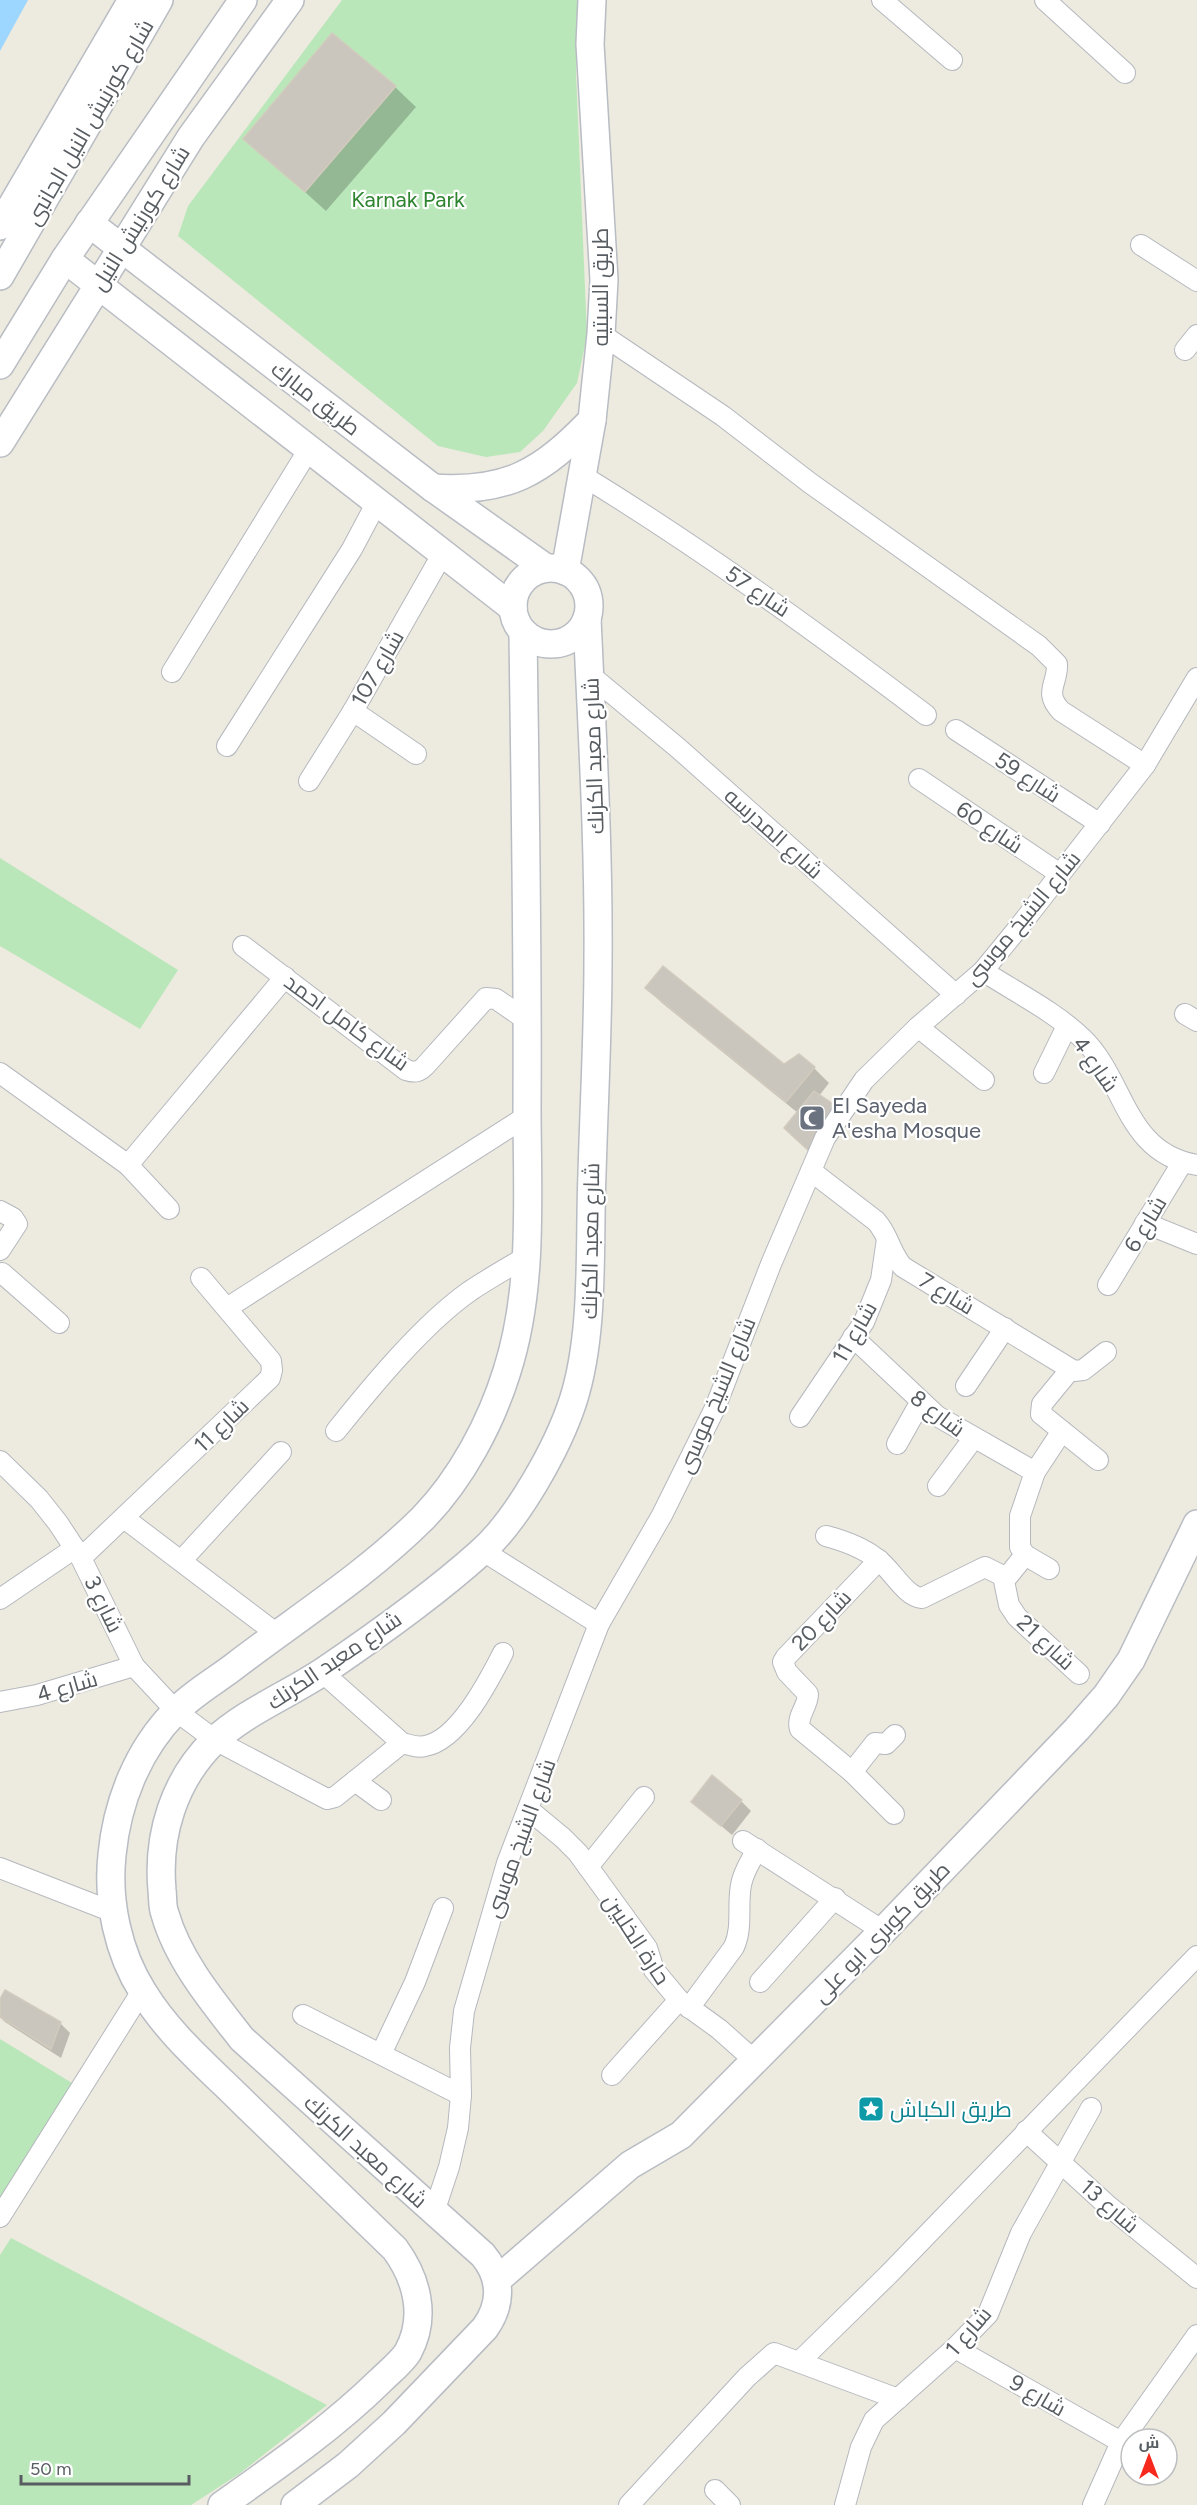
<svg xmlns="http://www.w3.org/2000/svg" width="1197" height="2505" font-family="Figtree,Cairo,sans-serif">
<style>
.green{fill:#bae7b9}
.water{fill:#9dd7ff}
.shadow{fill:#0003}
.building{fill:#cac6be;stroke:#d2cbbd;stroke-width:1.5}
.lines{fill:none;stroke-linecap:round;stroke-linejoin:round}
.street-casing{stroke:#b5b8be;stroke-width:22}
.secondary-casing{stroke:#b8bcc3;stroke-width:30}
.street{stroke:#fff;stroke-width:20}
.secondary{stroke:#fff;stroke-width:27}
.labels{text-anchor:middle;stroke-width:4.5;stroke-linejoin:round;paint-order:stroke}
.street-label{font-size:22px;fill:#585d62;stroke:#fff}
.park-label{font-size:22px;fill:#2e842f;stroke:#fff}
.worship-label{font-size:22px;fill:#5b616d;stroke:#fff;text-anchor:start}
.culture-label{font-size:22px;fill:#0d838f;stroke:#fff;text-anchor:start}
</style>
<rect width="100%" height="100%" fill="#edeadf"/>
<g class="green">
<polygon points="342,0 578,0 576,72 587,336 577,383 543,431 520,452 486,457 438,446 178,236 188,206"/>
<polygon points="0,858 178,970 140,1029 0,946"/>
<polygon points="0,2039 72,2083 0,2202"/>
<polygon points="11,2238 327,2405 239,2474 191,2505 0,2505 0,2255"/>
</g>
<polygon class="water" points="0,0 28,0 0,51"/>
<g class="shadow">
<polygon points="332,35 395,87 416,107 326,211 245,138"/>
<polygon points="647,988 784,1066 814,1068 829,1083 819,1096 798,1113 662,1003"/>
<polygon points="741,1801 751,1811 732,1835 693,1802"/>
<polygon points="0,2002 60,2023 70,2033 61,2058 5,2022 0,2017"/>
</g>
<g class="building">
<polygon points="332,33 396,86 305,192 243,139"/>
<polygon points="663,966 784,1064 799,1054 815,1067 786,1102 645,988"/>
<polygon points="814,1091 839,1108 809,1151 784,1128"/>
<polygon points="712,1775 742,1800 721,1826 691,1802"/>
<polygon points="5,1990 61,2022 51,2049 0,2017 0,1999"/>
</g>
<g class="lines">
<defs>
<g id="street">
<polyline points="882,0 952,60"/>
<polyline points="1045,0 1125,73"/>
<polyline points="1141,245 1197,281"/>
<path d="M 601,334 L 723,416 L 810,483 L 1039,646 L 1057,664 C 1058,684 1043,692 1061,711 L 1145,765"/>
<polyline points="1185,350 1197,335"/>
<path d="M 583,476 C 702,549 815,631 926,715"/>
<polyline points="172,672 309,449"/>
<polyline points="590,675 678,748 956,995"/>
<polyline points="353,711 416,754"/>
<polyline points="956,730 1100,824"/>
<polyline points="227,746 352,549 377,502"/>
<polyline points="919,779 1060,874"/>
<polyline points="309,781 353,711 443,553"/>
<path d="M 243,946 L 406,1070 C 415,1073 419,1072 425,1066 L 486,998 L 496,999 L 528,1021"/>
<path d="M 983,971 C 1015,992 1054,1011 1082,1038 C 1126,1080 1124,1153 1197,1165"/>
<polyline points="1185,1014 1197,1021"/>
<polyline points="918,1027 984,1080"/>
<polyline points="0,1073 128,1165"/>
<polyline points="1044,1073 1067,1026"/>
<path d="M 811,1171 L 876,1221 C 889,1235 890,1253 903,1267 L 1074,1371 L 1083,1370 L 1106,1352"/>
<polyline points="169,1209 128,1165 285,977"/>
<polyline points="0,1211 13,1218 17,1224 0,1250"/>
<polyline points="1145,1223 1197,1244"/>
<polyline points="2,1273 59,1323"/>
<polyline points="1108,1285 1182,1163"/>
<polyline points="227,1308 527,1116"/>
<polyline points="853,1337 937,1416 1035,1472"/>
<polyline points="1070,1370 1042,1404 1041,1414 1098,1460"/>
<polyline points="966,1386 1005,1328"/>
<polyline points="800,1417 864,1322 881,1280 887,1239"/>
<path d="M 336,1431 C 372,1386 423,1324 470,1291 C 488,1279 507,1268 526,1257"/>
<polyline points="897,1444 920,1403"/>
<polyline points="0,1461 39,1499 58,1523 81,1558 134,1666 176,1711 215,1740 327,1799 335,1797 402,1743"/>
<polyline points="938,1486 973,1439"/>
<polyline points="124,1518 277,1634"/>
<path d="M 826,1536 C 845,1541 862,1547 877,1559 C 892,1569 904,1596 922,1598 L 985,1567 L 1003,1576 L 1008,1576 L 1025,1555"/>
<polyline points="483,1551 599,1624"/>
<polyline points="81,1558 270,1378 272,1370 271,1361 201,1278"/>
<path d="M 879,1560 L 786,1657 L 783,1662 L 787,1672 L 808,1694 C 808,1707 796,1716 800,1729 L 852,1772 L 894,1814"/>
<polyline points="181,1561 281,1452"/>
<polyline points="1049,1569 1025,1555 1020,1547 1020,1516 1035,1472 1062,1431"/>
<polyline points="1003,1576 1009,1605 1017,1617 1079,1674"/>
<polyline points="0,1599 75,1548"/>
<path d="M 322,1672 L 402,1743 C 410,1745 417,1748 425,1746 C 459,1740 489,1680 503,1653"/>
<polyline points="0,1702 37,1695 134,1666"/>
<polyline points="852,1772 875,1743 886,1744 895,1735"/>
<polyline points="355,1781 381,1800"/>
<polyline points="528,1809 563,1838 578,1853 647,1948 654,1970 679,2000 719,2029 755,2061"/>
<polyline points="743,1841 883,1931"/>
<polyline points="588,1867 644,1797"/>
<polyline points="0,1868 113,1912"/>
<polyline points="760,1982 835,1898"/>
<path d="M 689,2008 L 734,1947 C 743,1927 737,1906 741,1885 C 743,1872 751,1861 757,1849"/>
<polyline points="303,2015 461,2095"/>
<polyline points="381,2054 415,1982 443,1908"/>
<polyline points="612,2075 679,2000"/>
<polyline points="1026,2131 1106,2204 1197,2278"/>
<polyline points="434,2212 449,2167 458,2128 461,2095 460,2048 464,2011 507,1863 599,1624 662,1515 715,1408 771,1264 825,1138 864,1080 918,1027 983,971 1019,927 1145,765 1197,678"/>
<polyline points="0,2217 142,1991"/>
<polyline points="955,2348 1121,2442"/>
<polyline points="799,2362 888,2275 1197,1956"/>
<polyline points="715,2490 730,2505"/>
<polyline points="629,2505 747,2377 774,2353 898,2399"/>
<polyline points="845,2505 861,2447 874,2420 955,2348 988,2314 1021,2233 1091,2108"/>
<polyline points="1093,2505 1121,2442 1197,2335"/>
</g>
<g id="secondary">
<polyline points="89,223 433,488 546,568"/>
<polyline points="0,226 132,0"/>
<polyline points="65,259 513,608"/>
<polyline points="0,276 159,0"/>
<polyline points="0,365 65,259 243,0"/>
<polyline points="0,443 191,137 290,0"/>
<path d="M 433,488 C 508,493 542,472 592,420"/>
<circle cx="551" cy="606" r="38"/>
<polyline points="565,571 592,420 601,334 604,280 590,44 592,0"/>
<polyline points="497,2280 630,2165 681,2135 883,1931 1077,1729 1106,1696 1131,1660 1197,1524"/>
<path d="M 222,2505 C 277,2466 332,2428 380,2381 C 389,2372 402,2362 408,2352 C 427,2317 417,2279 395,2249 C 345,2201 295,2152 245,2104 C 210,2069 169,2035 143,1992 C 118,1953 107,1901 112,1855 C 117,1802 138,1749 176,1711 C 193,1693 217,1680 236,1665 C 299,1617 367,1574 423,1518 C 461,1479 491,1423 507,1371 C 534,1287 527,1194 527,1107 C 528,948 525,790 523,632"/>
<path d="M 295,2505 L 348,2465 L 394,2423 L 485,2328 C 502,2304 502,2278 483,2255 L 242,2039 C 213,2002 178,1960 165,1914 C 162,1907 163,1898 162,1890 C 157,1835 174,1780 214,1741 C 245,1712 288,1695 324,1671 C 377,1635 432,1596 480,1553 C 517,1521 558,1447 573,1401 C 595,1333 589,1245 592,1174 C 594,1103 598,1032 598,961 C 599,847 592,732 587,618"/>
</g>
</defs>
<use href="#street" class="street-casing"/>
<use href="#secondary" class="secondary-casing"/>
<use href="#street" class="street"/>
<use href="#secondary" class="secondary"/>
</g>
<defs>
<symbol id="mosque-square" viewBox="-11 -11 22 22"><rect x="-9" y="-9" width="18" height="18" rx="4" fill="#6b7280" stroke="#fff"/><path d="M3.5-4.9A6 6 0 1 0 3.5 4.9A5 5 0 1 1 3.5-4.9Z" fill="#fff"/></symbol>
<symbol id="sight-square" viewBox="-11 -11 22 22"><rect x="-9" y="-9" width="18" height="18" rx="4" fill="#0f9aa8" stroke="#fff"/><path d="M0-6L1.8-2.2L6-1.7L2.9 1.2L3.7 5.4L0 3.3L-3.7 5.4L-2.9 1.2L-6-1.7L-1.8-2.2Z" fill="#fff"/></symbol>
</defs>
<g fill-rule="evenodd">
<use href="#mosque-square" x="797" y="1103" width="30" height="30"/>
<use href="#sight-square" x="856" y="2094" width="30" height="30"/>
</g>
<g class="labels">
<g class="street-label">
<text transform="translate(89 122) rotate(-60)" y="8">شارع كورنيش النيل الجانبى</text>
<text transform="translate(140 218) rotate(-58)" y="8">شارع كورنيش النيل</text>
<text transform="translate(600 287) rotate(-90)" y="8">طريق السبتيه</text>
<text transform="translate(316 398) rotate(38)" y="8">طريق مبارك</text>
<text transform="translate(758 591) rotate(34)" y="8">شارع 57</text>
<text transform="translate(377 668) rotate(-60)" y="8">شارع 107</text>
<text transform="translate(593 756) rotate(-92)" y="8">شارع معبد الكرنك</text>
<text transform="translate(1028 777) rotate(33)" y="8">شارع 59</text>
<text transform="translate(990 827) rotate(34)" y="8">شارع 60</text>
<text transform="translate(774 833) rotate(42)" y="8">شارع المدرسه</text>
<text transform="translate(1022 918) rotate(-50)" y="8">شارع الشيخ موسى</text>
<text transform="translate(347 1022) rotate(36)" y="8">شارع كامل احمد</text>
<text transform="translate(1096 1064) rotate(55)" y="8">شارع 4</text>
<text transform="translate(1145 1224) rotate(-59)" y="8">شارع 6</text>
<text transform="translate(590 1241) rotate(-89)" y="8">شارع معبد الكرنك</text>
<text transform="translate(947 1293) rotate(31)" y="8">شارع 7</text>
<text transform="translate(854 1332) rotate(-60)" y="8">شارع 11</text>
<text transform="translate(716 1395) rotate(-67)" y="8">شارع الشيخ موسى</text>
<text transform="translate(938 1413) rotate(37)" y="8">شارع 8</text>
<text transform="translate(221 1425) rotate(-44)" y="8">شارع 11</text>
<text transform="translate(104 1604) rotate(64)" y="8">شارع 3</text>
<text transform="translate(821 1620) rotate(-46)" y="8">شارع 20</text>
<text transform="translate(1046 1642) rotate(43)" y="8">شارع 21</text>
<text transform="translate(334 1660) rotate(-34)" y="8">شارع معبد الكرنك</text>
<text transform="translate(67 1686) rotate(-16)" y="8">شارع 4</text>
<text transform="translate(520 1838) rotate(-70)" y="8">شارع الشيخ موسى</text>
<text transform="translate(881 1932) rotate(-46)" y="8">طريق كوبرى ابو على</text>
<text transform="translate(637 1939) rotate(57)" y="8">حارة الخلبين</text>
<text transform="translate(366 2151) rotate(42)" y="8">شارع معبد الكرنك</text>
<text transform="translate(1110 2206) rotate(41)" y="8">شارع 13</text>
<text transform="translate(968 2331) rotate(-49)" y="8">شارع 1</text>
<text transform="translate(1038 2395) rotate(30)" y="8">شارع 9</text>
</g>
<g class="park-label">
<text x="408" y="207">Karnak Park</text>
</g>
<g class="worship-label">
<text x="832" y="1113">El Sayeda<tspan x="832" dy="25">A'esha Mosque</tspan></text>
</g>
<g class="culture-label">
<text x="890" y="2117">طريق الكباش</text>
</g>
</g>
<g transform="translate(1149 2457)"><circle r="28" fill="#ffffff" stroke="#bcbec0" stroke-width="1.5"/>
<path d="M0-4.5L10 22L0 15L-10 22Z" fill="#f7281c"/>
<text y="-9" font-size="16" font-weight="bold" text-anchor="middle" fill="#585d62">ش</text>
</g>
<path d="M21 2475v9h168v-9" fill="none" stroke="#585d62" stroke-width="3"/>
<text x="30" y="2475" font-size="18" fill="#585d62" stroke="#ffffff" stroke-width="4.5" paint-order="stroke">50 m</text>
</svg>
